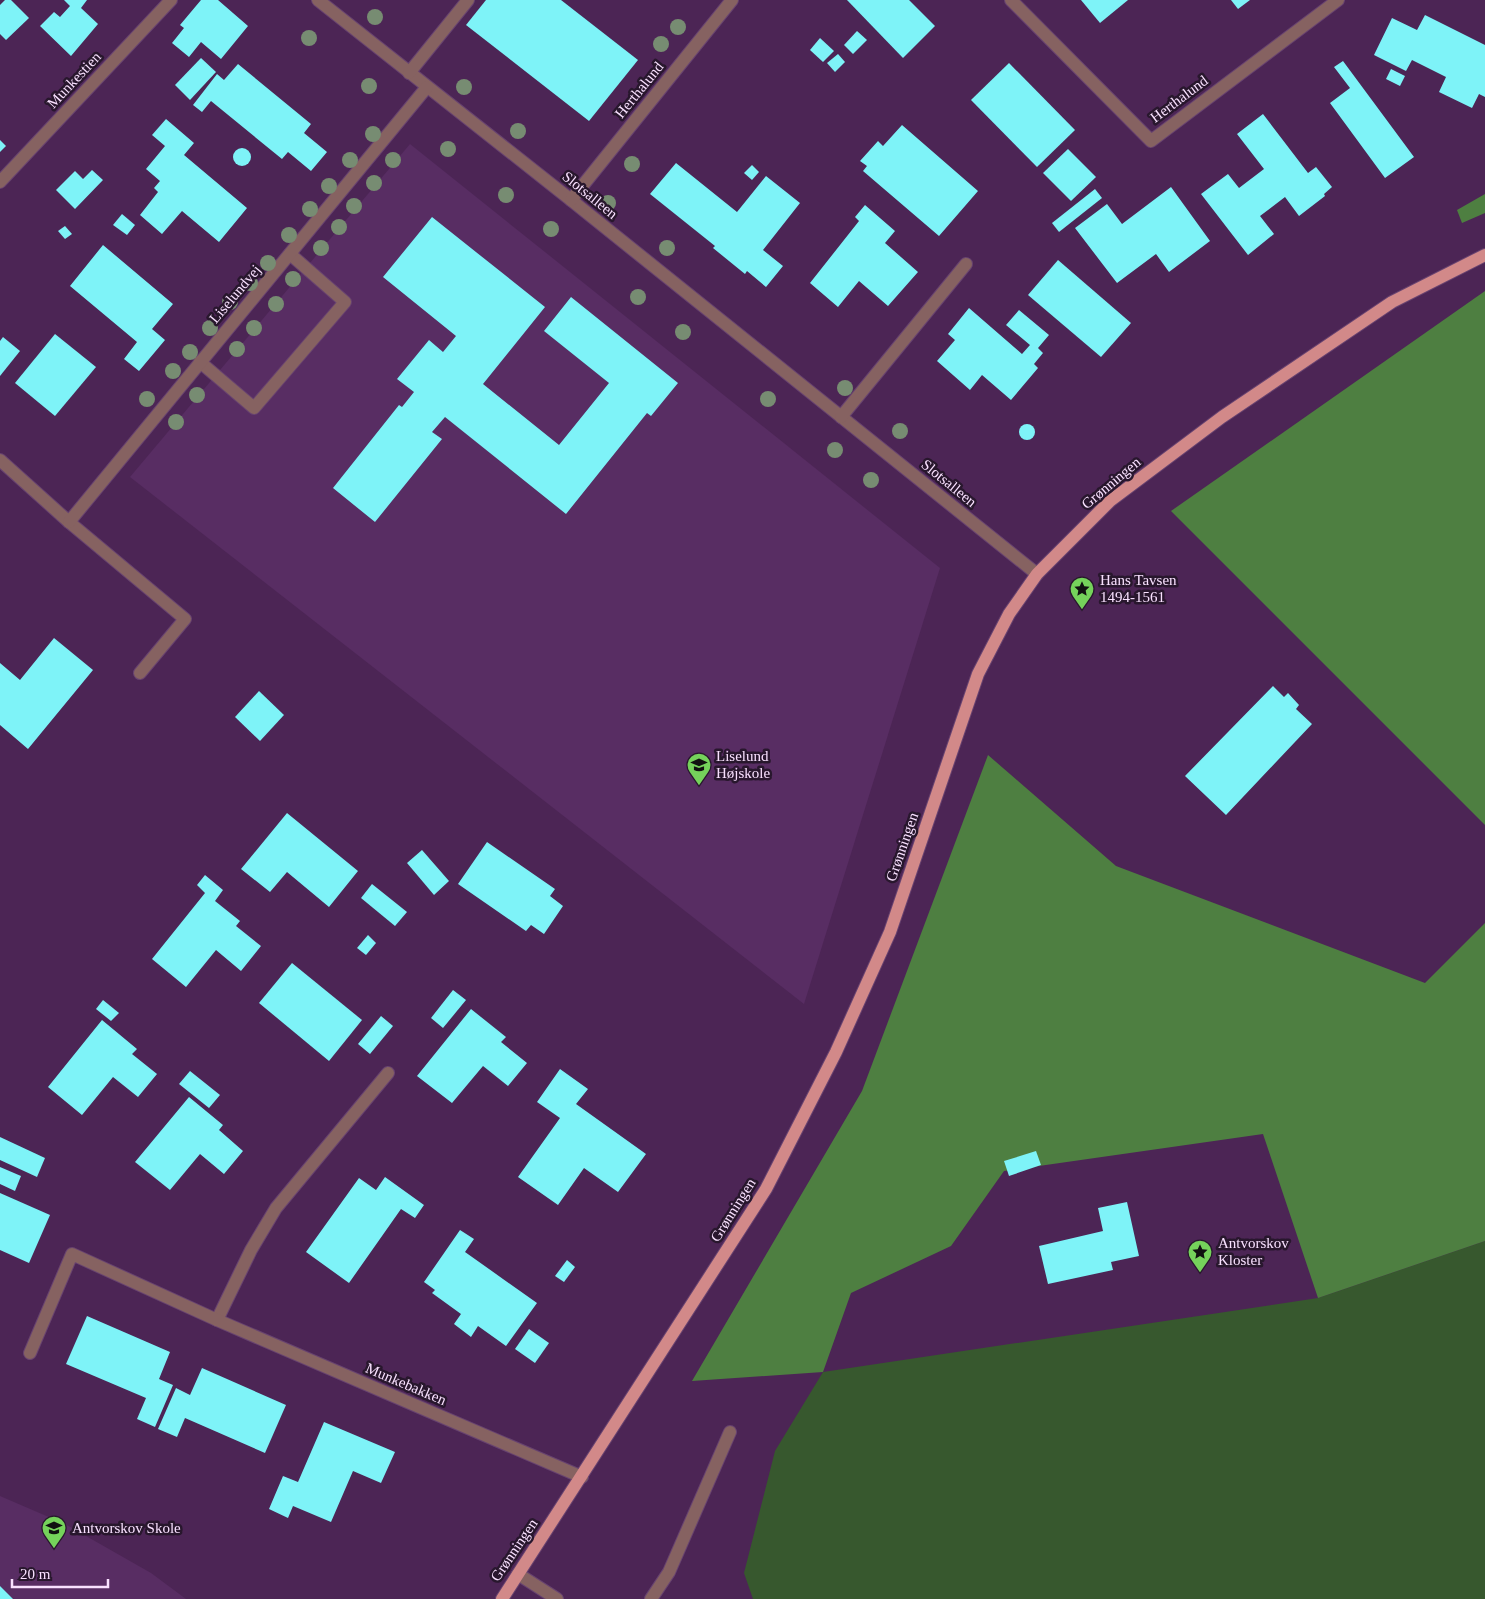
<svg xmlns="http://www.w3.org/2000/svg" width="1485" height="1599" font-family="Georgia,serif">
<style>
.built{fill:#582d63}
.green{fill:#37582e}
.forest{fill:#4e7f41}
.building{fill:#7ef3f8}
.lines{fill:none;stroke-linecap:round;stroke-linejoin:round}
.minor-casing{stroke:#684370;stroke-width:14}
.major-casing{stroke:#684370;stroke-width:14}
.minor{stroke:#866261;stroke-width:12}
.major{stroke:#d28989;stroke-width:12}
.tree{fill:#778c72}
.labels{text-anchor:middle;stroke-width:5;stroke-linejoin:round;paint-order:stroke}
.street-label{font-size:15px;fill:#f9e1ff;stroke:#28172d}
.poi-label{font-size:15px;fill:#f9e1ff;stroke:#28172d;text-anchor:start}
</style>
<rect width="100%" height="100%" fill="#4c2555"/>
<g class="built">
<polygon points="410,144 940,568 804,1004 130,477"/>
<polygon points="0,1496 65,1524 151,1573 186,1599 0,1599"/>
</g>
<polygon class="green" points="1485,1241 1485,1599 753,1599 744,1573 775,1451 823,1372 1318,1298"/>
<g class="forest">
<polygon points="1485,194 1485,213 1462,223 1457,210"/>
<polygon points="1485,291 1485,825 1171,511"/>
<polygon points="988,755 1116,866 1425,983 1485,923 1485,1241 1318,1298 1263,1134 1004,1171 951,1246 851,1293 823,1372 692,1381 862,1091"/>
</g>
<g class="building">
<polygon points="5,0 11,0 29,18 6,40 0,34 0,5"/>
<polygon points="64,0 87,0 81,8 98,24 71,56 40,26 54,12 60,17 70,6"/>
<polygon points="201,0 218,0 248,26 221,59 201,42 189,57 172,43 184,28 180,25"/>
<polygon points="486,0 561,0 638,60 589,121 466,25"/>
<polygon points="847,0 909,0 935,26 903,58"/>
<polygon points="1081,0 1128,0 1100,23"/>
<polygon points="1231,0 1250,0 1238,9"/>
<polygon points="1425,15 1485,45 1485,97 1479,94 1472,108 1439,92 1446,77 1412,60 1406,71 1374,55 1392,18 1417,30"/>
<polygon points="857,31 867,40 853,54 844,45"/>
<polygon points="820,38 834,51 823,62 810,50"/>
<polygon points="838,54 845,62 835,72 827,63"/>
<polygon points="201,58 216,72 190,100 175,85"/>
<polygon points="1343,61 1414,157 1385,178 1330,103 1350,88 1334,67"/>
<polygon points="1009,63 1075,130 1037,167 971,100"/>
<polygon points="238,64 311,124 304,133 327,152 311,171 288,152 282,159 211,101 202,112 193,105 217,74 224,80"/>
<polygon points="1391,69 1405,76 1400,86 1386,79"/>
<polygon points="1263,114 1308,173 1316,167 1332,187 1324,194 1325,196 1299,216 1285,197 1260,216 1274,234 1248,255 1201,194 1228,174 1239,188 1264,169 1237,134"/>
<polygon points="166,119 194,143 184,155 247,208 219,242 182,211 162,234 140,215 158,192 154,188 160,181 146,169 165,146 152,135"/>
<polygon points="902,125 978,191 939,236 863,171 867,166 860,161 878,141 883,146"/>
<polygon points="0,140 6,146 0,152"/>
<circle cx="242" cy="157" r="9"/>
<polygon points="1068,149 1096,177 1071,201 1043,173"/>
<polygon points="676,163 737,212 766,176 800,203 763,250 783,266 766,287 747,271 745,274 713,248 715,246 650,194"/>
<polygon points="752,165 759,172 752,180 744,173"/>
<polygon points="92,170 103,180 75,209 56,190 75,171 83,179"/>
<polygon points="1171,187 1210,241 1169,272 1156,254 1117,283 1075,228 1107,204 1122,224"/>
<polygon points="1095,189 1102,198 1059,232 1052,223"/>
<polygon points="865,205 895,231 885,243 918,272 888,306 859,281 838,307 810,283 859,221 855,217"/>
<polygon points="122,214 135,225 127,235 113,225"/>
<polygon points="432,217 545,307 483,384 559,445 609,383 544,331 571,297 678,383 651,416 647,413 566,514 445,417 432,432 442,439 375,522 333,488 399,405 402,407 414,392 397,379 429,340 443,352 456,336 383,277"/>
<polygon points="65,226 72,234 65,239 58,231"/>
<polygon points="103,245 173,304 152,329 165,340 139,371 124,359 137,342 70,286"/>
<polygon points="1058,260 1131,323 1101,357 1028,295"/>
<polygon points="969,308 1022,354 1030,345 1006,325 1019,310 1049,335 1038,348 1043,353 1034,364 1038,368 1011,400 982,375 970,390 937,361 955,340 948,334"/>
<polygon points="55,334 96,367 55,416 15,383"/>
<polygon points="3,337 20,351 0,376 0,341"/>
<circle cx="1027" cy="432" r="8"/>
<polygon points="54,638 93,670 28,749 0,725 0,663 20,680"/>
<polygon points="1273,686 1284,697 1288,693 1299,705 1296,709 1312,724 1226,815 1185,776"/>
<polygon points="259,691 284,715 260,741 235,717"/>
<polygon points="287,813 358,871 329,907 287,872 270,892 241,869"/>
<polygon points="487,842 555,889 550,896 563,906 544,934 531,925 526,931 458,884"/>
<polygon points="422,850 449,881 434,895 407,863"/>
<polygon points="205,875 223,890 215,901 240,921 236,926 261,946 241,971 216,950 186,987 152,959 205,893 197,885"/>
<polygon points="372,884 407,912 395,926 361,898"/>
<polygon points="368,935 376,943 366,955 357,948"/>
<polygon points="292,963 362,1020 329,1061 259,1003"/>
<polygon points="453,990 466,1000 443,1028 431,1018"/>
<polygon points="103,1000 119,1013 111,1021 96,1009"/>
<polygon points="471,1009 506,1037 501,1042 527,1063 508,1086 483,1066 452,1103 417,1076"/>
<polygon points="381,1016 393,1026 370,1054 358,1044"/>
<polygon points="102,1020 137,1049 132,1054 157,1074 138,1097 113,1077 82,1115 48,1087"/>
<polygon points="560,1069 588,1089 576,1104 646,1154 618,1192 584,1168 558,1205 518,1177 560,1118 537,1102"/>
<polygon points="190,1071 220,1095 209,1108 179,1084"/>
<polygon points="189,1097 223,1125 219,1130 243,1151 224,1174 200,1154 170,1190 135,1162"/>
<polygon points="0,1137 45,1158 37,1177 0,1160"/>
<polygon points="1036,1151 1041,1165 1009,1176 1004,1161"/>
<polygon points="0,1167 21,1176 15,1191 0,1184"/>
<polygon points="385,1177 424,1205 415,1218 401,1209 349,1283 306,1252 359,1178 376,1190"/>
<polygon points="0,1193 50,1215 29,1263 0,1250"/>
<polygon points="1127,1202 1139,1256 1111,1262 1113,1270 1048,1284 1039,1246 1103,1231 1098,1208"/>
<polygon points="460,1230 474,1239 465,1252 537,1303 506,1346 478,1326 471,1337 454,1324 461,1314 432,1293 435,1290 424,1282"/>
<polygon points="567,1260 575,1267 564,1282 555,1276"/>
<polygon points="87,1316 170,1352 159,1379 173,1385 155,1427 137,1419 146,1398 66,1364"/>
<polygon points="529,1329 549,1343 535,1363 515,1349"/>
<polygon points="202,1368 286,1405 265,1453 185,1418 177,1437 158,1429 176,1388 190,1395"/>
<polygon points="324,1422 395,1452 381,1483 353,1471 331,1522 293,1506 288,1518 269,1509 283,1476 298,1482"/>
<polygon points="0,1586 13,1599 0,1599"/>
</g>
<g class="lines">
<defs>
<g id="minor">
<polyline points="318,0 571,200 1037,574"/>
<polyline points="1011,0 1151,141 1338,0"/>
<polyline points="409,73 468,0"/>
<polyline points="0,182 171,0"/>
<polyline points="571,200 732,0"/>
<polyline points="200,362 254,408 345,302 290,254"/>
<polyline points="841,417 966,264"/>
<polyline points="0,460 69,522 185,619 140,673"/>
<polyline points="69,522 427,87"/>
<polyline points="217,1320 251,1250 276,1208 388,1073"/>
<polyline points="30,1353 72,1254 217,1320 582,1477"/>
<polyline points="518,1574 557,1599"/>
<polyline points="651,1599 669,1572 730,1432"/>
</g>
<polyline id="major" points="502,1599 766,1189 836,1052 890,932 978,674 1009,614 1037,574 1110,501 1222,417 1392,302 1485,255"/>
</defs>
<use href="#minor" class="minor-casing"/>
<use href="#major" class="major-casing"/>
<use href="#minor" class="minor"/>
<use href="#major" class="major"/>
</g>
<g class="tree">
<circle cx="375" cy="17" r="8"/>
<circle cx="678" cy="27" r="8"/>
<circle cx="309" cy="38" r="8"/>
<circle cx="661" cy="44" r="8"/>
<circle cx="369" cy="86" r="8"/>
<circle cx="464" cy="87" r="8"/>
<circle cx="518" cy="131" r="8"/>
<circle cx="373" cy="134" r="8"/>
<circle cx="448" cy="149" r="8"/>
<circle cx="350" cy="160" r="8"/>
<circle cx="393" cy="160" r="8"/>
<circle cx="632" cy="164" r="8"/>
<circle cx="374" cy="183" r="8"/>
<circle cx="329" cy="186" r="8"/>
<circle cx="506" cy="195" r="8"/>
<circle cx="608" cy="203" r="8"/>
<circle cx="354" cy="206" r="8"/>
<circle cx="310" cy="209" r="8"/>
<circle cx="339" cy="227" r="8"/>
<circle cx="551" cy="229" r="8"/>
<circle cx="289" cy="235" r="8"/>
<circle cx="321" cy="248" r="8"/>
<circle cx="667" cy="248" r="8"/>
<circle cx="268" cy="263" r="8"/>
<circle cx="293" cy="279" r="8"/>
<circle cx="250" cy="283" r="8"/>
<circle cx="638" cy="297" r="8"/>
<circle cx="230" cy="302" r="8"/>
<circle cx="276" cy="304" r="8"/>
<circle cx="210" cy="328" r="8"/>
<circle cx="254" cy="328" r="8"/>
<circle cx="683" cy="332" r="8"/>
<circle cx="237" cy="349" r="8"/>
<circle cx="190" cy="352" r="8"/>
<circle cx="173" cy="371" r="8"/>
<circle cx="845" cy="388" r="8"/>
<circle cx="197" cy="395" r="8"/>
<circle cx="147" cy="399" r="8"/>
<circle cx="768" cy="399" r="8"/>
<circle cx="176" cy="422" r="8"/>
<circle cx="900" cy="431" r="8"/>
<circle cx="835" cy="450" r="8"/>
<circle cx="871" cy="480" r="8"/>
</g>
<defs>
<symbol id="sight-pin" viewBox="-11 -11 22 30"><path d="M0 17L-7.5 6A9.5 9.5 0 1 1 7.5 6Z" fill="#75d25b" stroke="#28172d"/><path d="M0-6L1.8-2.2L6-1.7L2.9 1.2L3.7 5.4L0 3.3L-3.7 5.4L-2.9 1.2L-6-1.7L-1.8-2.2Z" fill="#111"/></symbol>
<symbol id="university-pin" viewBox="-11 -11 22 30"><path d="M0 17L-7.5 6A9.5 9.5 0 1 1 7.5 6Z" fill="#75d25b" stroke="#28172d"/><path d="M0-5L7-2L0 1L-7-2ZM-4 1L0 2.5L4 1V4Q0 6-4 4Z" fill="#111"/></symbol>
<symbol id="school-pin" viewBox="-11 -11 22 30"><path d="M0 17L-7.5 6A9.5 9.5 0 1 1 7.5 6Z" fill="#75d25b" stroke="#28172d"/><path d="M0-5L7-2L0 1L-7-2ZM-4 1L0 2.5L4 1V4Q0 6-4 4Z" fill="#111"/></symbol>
</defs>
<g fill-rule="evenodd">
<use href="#sight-pin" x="1068" y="575" width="28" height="38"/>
<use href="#university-pin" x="685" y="751" width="28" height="38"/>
<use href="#sight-pin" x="1186" y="1238" width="28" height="38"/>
<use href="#school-pin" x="40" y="1514" width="28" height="38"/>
</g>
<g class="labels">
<g class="street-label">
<text transform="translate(74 80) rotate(-47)" y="5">Munkestien</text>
<text transform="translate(639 90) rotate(-51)" y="5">Herthalund</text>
<text transform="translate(1179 99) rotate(-37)" y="5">Herthalund</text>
<text transform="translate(590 195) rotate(39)" y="5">Slotsalleen</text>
<text transform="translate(235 294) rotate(-50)" y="5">Liselundvej</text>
<text transform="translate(949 483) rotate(39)" y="5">Slotsalleen</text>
<text transform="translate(1111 483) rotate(-40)" y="5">Grønningen</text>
<text transform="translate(902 847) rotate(-71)" y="5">Grønningen</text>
<text transform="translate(733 1210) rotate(-58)" y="5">Grønningen</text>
<text transform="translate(406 1384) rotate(23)" y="5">Munkebakken</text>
<text transform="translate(514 1550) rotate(-56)" y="5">Grønningen</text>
</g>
<g class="poi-label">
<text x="1100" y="585">Hans Tavsen<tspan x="1100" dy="17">1494-1561</tspan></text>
<text x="716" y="761">Liselund<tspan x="716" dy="17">Højskole</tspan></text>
<text x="1218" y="1248">Antvorskov<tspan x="1218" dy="17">Kloster</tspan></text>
<text x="72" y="1533">Antvorskov Skole</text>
</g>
</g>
<path d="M12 1579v8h96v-8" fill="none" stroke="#f9e1ff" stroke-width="2.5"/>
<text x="20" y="1579" font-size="15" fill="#f9e1ff" stroke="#28172d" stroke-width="4" paint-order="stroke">20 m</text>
</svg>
